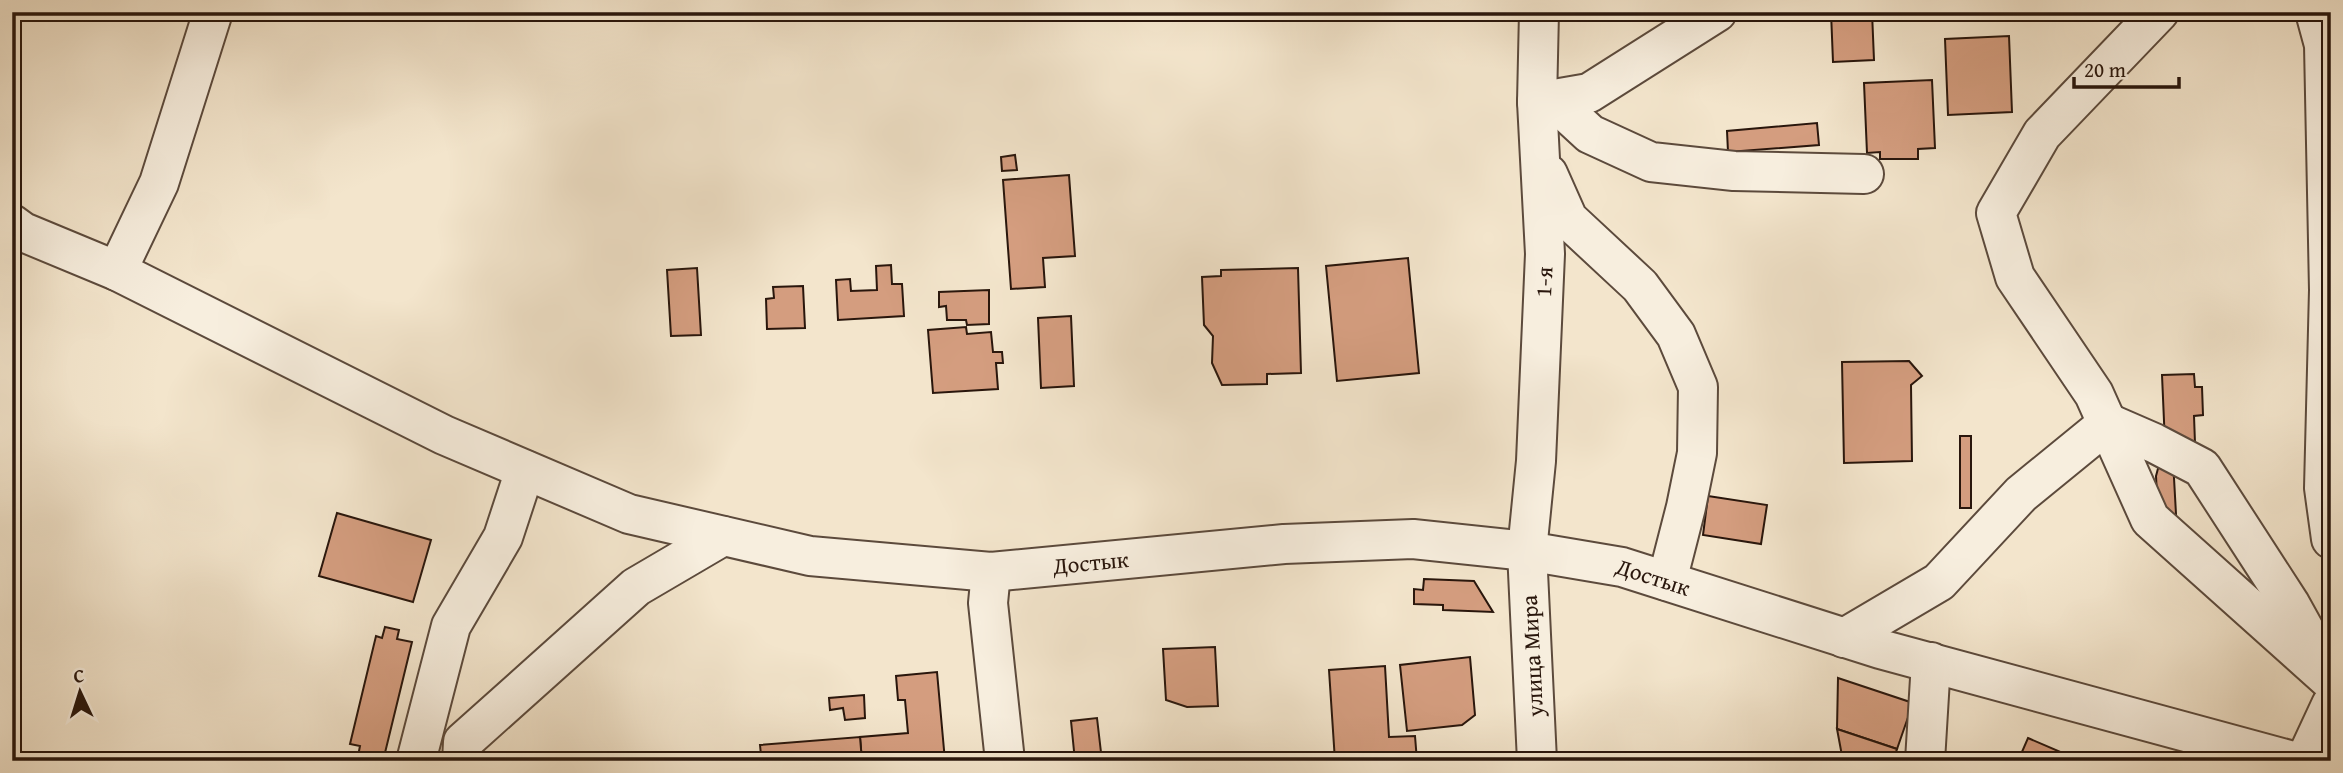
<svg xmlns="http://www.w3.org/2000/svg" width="2343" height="773" font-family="'Gentium Book Plus',serif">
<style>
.building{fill:#d49d7f;stroke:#29160c;stroke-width:2}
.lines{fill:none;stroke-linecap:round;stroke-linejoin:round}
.minor-casing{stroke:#5c4a3c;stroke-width:42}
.minor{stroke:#f7eede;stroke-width:38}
.labels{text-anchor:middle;stroke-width:6;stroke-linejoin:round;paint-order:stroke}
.street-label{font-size:23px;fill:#29160c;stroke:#f7eede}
</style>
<rect width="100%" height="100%" fill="#f3e5cc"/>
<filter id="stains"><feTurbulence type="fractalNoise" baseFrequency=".00286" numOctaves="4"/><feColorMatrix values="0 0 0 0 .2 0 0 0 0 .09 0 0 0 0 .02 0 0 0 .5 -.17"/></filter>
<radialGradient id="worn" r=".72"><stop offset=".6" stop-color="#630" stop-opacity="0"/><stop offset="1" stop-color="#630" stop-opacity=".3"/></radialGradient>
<g class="building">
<polygon points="1831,12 1872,12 1874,60 1833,62"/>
<polygon points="2009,36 2012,112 1948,115 1945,39"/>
<polygon points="1932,80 1935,148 1918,149 1918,159 1880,159 1880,152 1867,153 1864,83"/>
<polygon points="1817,123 1819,145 1728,152 1727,131"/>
<polygon points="1015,155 1017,170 1002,171 1001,157"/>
<polygon points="1069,175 1075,256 1043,258 1045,287 1011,289 1003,180"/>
<polygon points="1408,258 1419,373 1337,381 1326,266"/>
<polygon points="891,265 892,284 902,284 904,316 838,320 836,280 850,279 851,291 877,290 876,266"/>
<polygon points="697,268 701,335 671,336 667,270"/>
<polygon points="1298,268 1301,373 1267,374 1267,384 1222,385 1212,363 1213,336 1204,325 1202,277 1221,276 1221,270"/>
<polygon points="803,286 805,328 767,329 766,299 774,298 773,287"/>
<polygon points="989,290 989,324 967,325 966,320 947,320 946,306 939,307 939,292"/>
<polygon points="1071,316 1074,386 1041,388 1038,318"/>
<polygon points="966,327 967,334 991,332 993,352 1002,352 1003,363 996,363 998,389 933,393 928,330"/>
<polygon points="1909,361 1922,376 1911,385 1912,461 1844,463 1842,362"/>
<polygon points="2194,374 2195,387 2202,387 2203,415 2194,416 2195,443 2165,444 2162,375"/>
<rect x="1960" y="436" width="11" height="72"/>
<polygon points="2173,460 2176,514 2158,515 2156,476 2160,461"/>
<polygon points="1708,496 1767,505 1761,544 1703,535"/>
<polygon points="337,513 431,540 413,602 319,576"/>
<polygon points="1424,579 1474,581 1493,612 1443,610 1443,605 1414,604 1414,589 1423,590"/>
<polygon points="385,627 399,630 397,639 412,642 383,761 357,761 360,746 350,744 376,636 382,638"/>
<polygon points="1215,647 1218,706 1187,707 1166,700 1163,649"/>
<polygon points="1470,657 1475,715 1462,725 1407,731 1400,665"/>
<polygon points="1385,666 1389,737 1415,736 1417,761 1335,761 1329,670"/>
<polygon points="937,672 945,761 862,761 860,737 908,733 905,700 898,700 896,676"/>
<polygon points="1838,678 1913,703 1897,749 1837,729"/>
<polygon points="864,695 865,718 845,720 843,708 830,710 829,698"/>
<polygon points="1097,718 1102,761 1075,761 1071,721"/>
<polygon points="1837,729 1897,749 1893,761 1843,761"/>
<polygon points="860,737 862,761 773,761 773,754 761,755 760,745"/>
<polygon points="2028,738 2079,760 2079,761 2018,761"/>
</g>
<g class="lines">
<defs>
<g id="minor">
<polyline points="2159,12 2042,134 1996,213 2015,277 2094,394 2150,519 2331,681"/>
<polyline points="2315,12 2324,45 2329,290 2324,488 2331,539"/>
<polyline points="1552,99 1590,134 1651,162 1734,171 1864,174"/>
<polyline points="1537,102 1589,93 1717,12"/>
<polyline points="1548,174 1568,219 1640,286 1676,335 1698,387 1697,453 1686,507 1667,581"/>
<path id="s1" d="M 12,224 L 23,232 L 117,271 L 444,435 L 629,514 L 810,556 L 991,572 L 1284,544 L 1413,539 L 1527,551 L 1622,567 L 1880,649 L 2293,761"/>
<polyline points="117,271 159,183 213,12"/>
<polyline points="991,572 988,603 1005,761"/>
<polyline points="1844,638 1939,582 2021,494 2108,423 2154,443 2202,468 2290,604 2321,660"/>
<polyline points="416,761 451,626 503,537 525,470"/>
<polyline points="462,761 463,742 636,587 723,536"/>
<path id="s2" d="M 1537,761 L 1527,551 L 1536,461 L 1545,254 L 1537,102 L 1539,12"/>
<polyline points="1925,761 1931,662"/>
<polyline points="2305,761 2331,705"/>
</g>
</defs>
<use href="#minor" class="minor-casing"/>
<use href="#minor" class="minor"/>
</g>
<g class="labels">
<g class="street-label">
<text dy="8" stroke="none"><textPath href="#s2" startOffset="480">1-я</textPath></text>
<text dy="8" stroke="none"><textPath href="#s1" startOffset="1150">Достык</textPath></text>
<text dy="8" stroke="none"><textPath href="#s1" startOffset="1717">Достык</textPath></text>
<text transform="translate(1532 656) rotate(-93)" y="8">улица Мира</text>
</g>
</g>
<rect width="2343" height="773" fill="none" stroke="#f3e5cc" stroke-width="42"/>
<rect x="14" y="14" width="2315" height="745" fill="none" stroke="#29160c" stroke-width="3.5"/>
<rect x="21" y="21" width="2301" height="731" fill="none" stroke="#29160c" stroke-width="2"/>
<g transform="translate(80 692) rotate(356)" stroke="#f7eede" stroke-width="5" paint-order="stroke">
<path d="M0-5L12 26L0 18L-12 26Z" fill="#29160c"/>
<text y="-10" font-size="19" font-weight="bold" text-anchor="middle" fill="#29160c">С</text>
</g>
<path d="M2074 77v10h105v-10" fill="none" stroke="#29160c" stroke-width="3.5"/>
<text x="2084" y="77" font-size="21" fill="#29160c" stroke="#f7eede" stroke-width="5" paint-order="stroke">20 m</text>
<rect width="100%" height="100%" filter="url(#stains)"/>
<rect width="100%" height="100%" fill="url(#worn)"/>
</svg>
